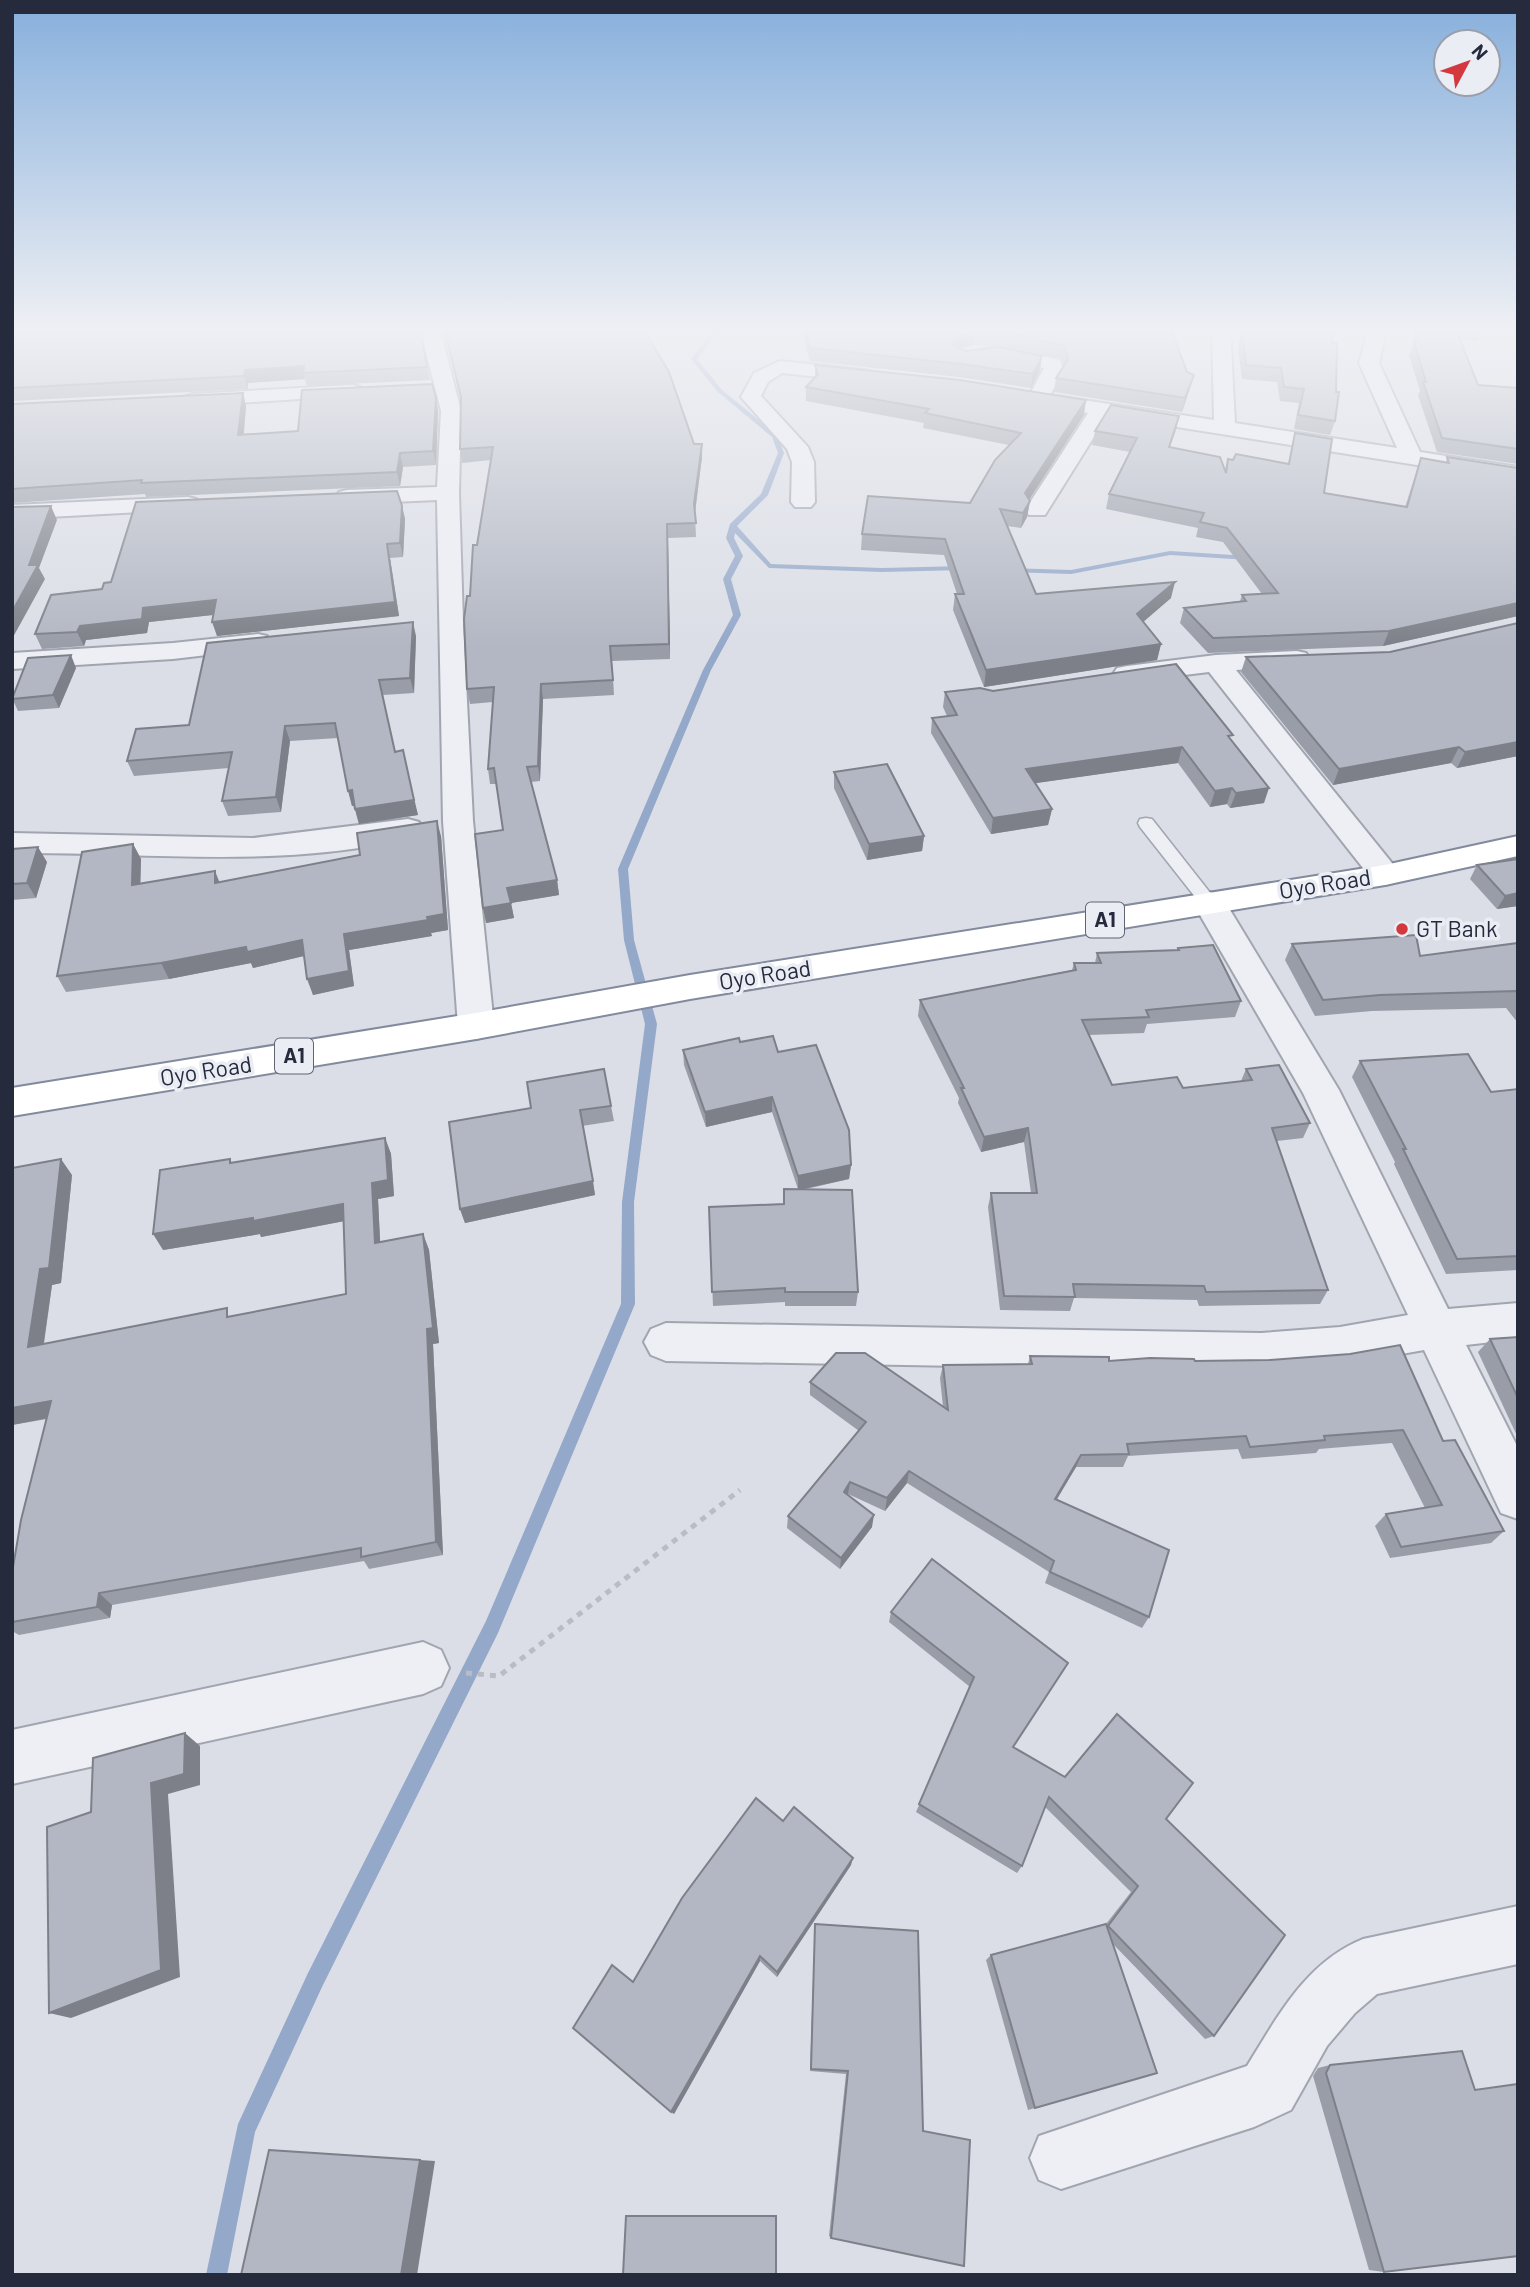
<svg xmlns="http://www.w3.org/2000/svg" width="1530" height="2287" font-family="Barlow,sans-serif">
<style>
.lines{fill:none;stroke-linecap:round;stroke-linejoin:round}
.stream{fill:#94a8c9;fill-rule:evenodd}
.lane-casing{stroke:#a1a5b0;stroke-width:3}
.street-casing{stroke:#a1a5b0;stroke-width:4}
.highway-casing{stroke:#828a9d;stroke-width:4}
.path{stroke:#babcc5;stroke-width:5;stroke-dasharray:6 6;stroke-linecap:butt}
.lane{fill:#eeeff5;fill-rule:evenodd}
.street{fill:#eeeff5;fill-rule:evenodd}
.highway{fill:#fff;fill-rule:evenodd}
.wall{fill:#999da8}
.shaded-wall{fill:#7d8088}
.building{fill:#b2b7c3;stroke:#7d8088;stroke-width:2}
.poi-dot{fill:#d3383f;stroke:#eaedf4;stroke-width:2.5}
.labels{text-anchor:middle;stroke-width:7;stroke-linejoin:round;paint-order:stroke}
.shield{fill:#eaedf4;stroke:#606574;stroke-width:2}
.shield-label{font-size:21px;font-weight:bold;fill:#252b3d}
.street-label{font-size:23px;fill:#252b3d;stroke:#eaedf4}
.poi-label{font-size:23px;fill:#252b3d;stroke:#eaedf4;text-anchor:start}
</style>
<rect width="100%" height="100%" fill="#dbdee6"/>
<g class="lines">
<g class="stream">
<polygon points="716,327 722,327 697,359 722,390 777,435 784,453 768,495 737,526 771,564 882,568 964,566 968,568 964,570 882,572 769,568 735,533 734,538 743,556 731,579 741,615 711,670 628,869 634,940 657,1024 634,1202 635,1304 498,1633 322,1987 255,2132 227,2275 206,2275 238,2124 308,1973 486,1621 621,1304 622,1202 645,1024 624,940 618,869 703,670 733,615 723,579 735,556 726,538 730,524 761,494 778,453 772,437 718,392 691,359"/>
<polygon points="1170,551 1249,556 1253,558 1249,560 1170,555 1071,574 1011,572 1007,570 1011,568 1071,570"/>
</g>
<defs>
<polygon id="lane" points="1146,818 1152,819 1215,899 1218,903 1215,907 1203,907 1140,827 1138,823 1140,819"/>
<g id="street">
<polygon points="423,327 441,327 442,337 461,411 459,493 463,621 473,821 494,1026 489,1035 476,1039 463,1035 458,1026 443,821 437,500 347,504 339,502 336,497 339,492 347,490 437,487 441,411 422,337"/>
<polygon points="1212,327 1230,327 1235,423 1397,448 1359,363 1369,327 1387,327 1379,363 1420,452 1518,467 1518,481 1107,416 1045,515 1029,515 1025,510 1088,413 1025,402 1022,398 1031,392 1044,368 983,357 980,353 983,349 998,346 1060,360 1064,371 1050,395 1214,420"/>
<polygon points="780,361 865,370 872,372 875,376 872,380 865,382 782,373 768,382 761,396 808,447 814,462 815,502 811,507 795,507 791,502 792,462 787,449 741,397 754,373"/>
<polygon points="353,385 360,387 363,391 360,395 193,406 186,404 183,400 186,396 193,394"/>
<polygon points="188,497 196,499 200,504 196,509 12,519 12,505"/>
<polygon points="258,634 267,636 271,642 267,648 173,659 12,669 12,653 173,643"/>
<polygon points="1297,651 1306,653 1310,659 1306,665 1236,670 1396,868 1401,875 1396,882 1385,885 1374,882 1209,672 1127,682 1117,680 1113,674 1117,668 1127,666 1216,655"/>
<path d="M 408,819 L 419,822 L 423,829 L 419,836 C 285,870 148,852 12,853 L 12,833 L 253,838 Z"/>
<polygon points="1209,892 1221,895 1339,1090 1448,1309 1518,1303 1518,1339 1466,1345 1518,1448 1518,1519 1501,1513 1424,1350 1340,1365 1261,1371 666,1361 651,1355 644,1342 651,1329 666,1323 1261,1333 1340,1327 1408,1315 1303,1093 1193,903 1197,895"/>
<polygon points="423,1642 441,1650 449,1668 441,1686 423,1694 12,1784 12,1730"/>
<path d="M 1518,1906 L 1518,1964 L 1377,1994 L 1355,2013 L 1327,2046 L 1291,2110 L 1254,2127 L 1061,2189 L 1039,2180 L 1030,2158 L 1039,2136 L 1247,2066 C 1278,2016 1306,1962 1363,1939 Z"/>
</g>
<polygon id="highway" points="1518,836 1518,856 1385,885 690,999 476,1039 12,1116 12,1088 476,1013 690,975 1385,865"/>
</defs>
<use href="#lane" class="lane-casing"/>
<use href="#street" class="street-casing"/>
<use href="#highway" class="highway-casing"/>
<polyline class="path" points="466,1673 499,1676 740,1490"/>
<use href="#lane" class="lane"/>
<use href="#street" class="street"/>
<use href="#highway" class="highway"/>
</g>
<g class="wall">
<polygon points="12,327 420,327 430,380 307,386 305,379 248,383 248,389 12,401"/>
<polygon points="443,327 642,327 694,444 702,457 695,514 696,537 668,538 670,659 612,661 614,695 543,699 540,781 531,782 557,880 559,895 511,903 514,918 486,923 503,830 496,784 490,784 488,769 493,702 470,704 467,689 470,596 491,460 462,463 460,449 461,401"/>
<polygon points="800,327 1170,327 1187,372 1194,375 1190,388 1182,412 1054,392 1056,378 1064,366 1062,359 1005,346 973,345 960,348 965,351 1042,356 1040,370 1031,388 959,377 810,361"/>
<polygon points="1241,327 1334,327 1332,343 1335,421 1330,435 1294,429 1299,403 1280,401 1277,382 1242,379 1238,348"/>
<polygon points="1412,327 1483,327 1478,341 1460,339 1478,385 1518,388 1518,464 1437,452 1418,395 1420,391 1409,355 1413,345"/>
<polygon points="815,365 1084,415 1029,500 1030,501 1027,517 1021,528 1007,526 1036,594 1171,598 1143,621 1161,644 1157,660 984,687 953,610 955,594 957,594 944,555 861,550 862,534 970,503 1009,445 923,428 924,423 806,401 806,387 815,377"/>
<polygon points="243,393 246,406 244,435 298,431 438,411 436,465 403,467 400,486 146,497 145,494 12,503 12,404"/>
<polygon points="1179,416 1170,447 1225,470 1228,459 1288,464 1295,433 1324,493 1405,507 1421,458 1446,462 1447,457 1518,468 1518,616 1383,646 1208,653 1180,623 1184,608 1240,601 1242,595 1262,594 1223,542 1196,537 1198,528 1106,509 1109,494 1130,452 1092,445 1095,431"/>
<polygon points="402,506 405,519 403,557 390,558 399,616 217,636 213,615 149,622 147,633 86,640 84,646 42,649 35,634 111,582"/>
<polygon points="1518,623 1518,756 1457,768 1451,763 1333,785 1241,672 1246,657 1390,652"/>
<polygon points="416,636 414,693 383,695 395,751 418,815 359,824 354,806 352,806 338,738 290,741 281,812 228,816 222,801 229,768 134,776 127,761 189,725"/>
<polygon points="76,668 59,708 18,711 12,698"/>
<polygon points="993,691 1232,741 1264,803 1230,808 1227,804 1210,807 1178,763 1035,783 1052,809 1048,825 991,834 931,733 932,718 947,716 943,707 945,692"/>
<polygon points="834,772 924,836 922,851 867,860 834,788"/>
<polygon points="441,836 448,930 431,933 432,936 349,950 354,986 313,995 304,956 253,968 251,963 169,979 66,992 57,976 133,844 141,859 140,884 220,883 360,855"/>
<polygon points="12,849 47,862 36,898 12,900"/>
<polygon points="1477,865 1518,906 1497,909 1470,879"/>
<polygon points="1518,943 1518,1023 1506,1008 1372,1011 1315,1016 1285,960 1292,944 1420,956"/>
<polygon points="1178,948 1241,1001 1235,1017 1147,1024 1144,1033 1089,1035 1112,1085 1183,1088 1241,1081 1246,1069 1310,1123 1303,1138 1277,1141 1328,1290 1320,1304 1199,1306 1197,1300 1074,1298 1070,1311 1000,1310 988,1207 991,1193 1031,1193 1024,1142 981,1152 958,1103 959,1098 918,1016 920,1000 1072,970 1074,963 1095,963 1097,953 1177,950"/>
<polygon points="740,1042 778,1052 851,1165 849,1179 802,1190 858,1292 856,1306 785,1306 785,1302 713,1306 709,1207 784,1204 798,1189 772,1112 706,1127 684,1065 683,1050"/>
<polygon points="1360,1061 1491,1092 1518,1089 1518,1270 1446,1274 1394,1164 1395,1162 1352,1077"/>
<polygon points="611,1106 614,1121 582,1126 595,1195 465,1223 460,1209 449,1122"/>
<polygon points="385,1138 391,1154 394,1196 378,1199 380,1242 423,1234 429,1250 439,1343 433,1344 443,1555 369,1569 364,1561 112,1605 110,1618 19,1635 12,1631 12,1622 47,1419 12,1425 72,1175 61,1283 52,1285 44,1344 232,1316 346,1294 344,1221 261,1237 260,1234 163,1250 230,1159 232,1163"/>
<polygon points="1518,1337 1518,1438 1478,1352 1490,1339"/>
<polygon points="1030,1356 1109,1361 1195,1361 1443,1441 1504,1531 1491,1543 1390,1558 1375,1526 1386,1514 1425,1508 1392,1443 1319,1449 1316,1453 1242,1459 1238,1449 1128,1456 1123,1467 1076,1467 1056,1500 1149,1617 1142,1628 1045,1583 1049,1572 907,1483 885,1511 848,1494 848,1495 872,1527 840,1569 787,1528 788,1516 859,1431 810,1395 810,1382 943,1407 940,1378 943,1365 1028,1364"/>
<polygon points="891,1612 1062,1673 1013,1747 1065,1777 1166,1819 1214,2036 1205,2039 1113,1944 1157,2073 1028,2110 986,1960 991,1955 1106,1924 1131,1892 1045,1807 1022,1866 1017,1873 916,1812 970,1687 889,1622"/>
<polygon points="783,1821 851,1865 777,1977 760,1961 674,2114 633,1982"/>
<polygon points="815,1924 923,2131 831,2238 829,2236 846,2074 810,2071"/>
<polygon points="1330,2065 1384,2272 1369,2270 1313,2076 1318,2068"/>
</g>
<g class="shaded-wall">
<polygon points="974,331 973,345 960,348 952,344 961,335"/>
<polygon points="1042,356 1040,370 1031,388 1033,374"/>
<polygon points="304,366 303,373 305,379 248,383 248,389 244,376 245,370"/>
<polygon points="1194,375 1190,388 1182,412 1185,398"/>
<polygon points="243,393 246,406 242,449 238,435"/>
<polygon points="436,398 438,411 436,465 433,451"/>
<polygon points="1086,400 1084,415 1023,509 1025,493"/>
<polygon points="1179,416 1176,430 1165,461 1169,447"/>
<polygon points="702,444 702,457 694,518 694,504"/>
<polygon points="400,453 403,467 400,486 397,472"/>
<polygon points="1030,501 1027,517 1021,528 1023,513"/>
<polygon points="51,506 57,520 39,568 45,579 12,639 12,612"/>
<polygon points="402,506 405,519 403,557 400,543"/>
<polygon points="667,524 668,538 670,659 669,644"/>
<polygon points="387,544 390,558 399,616 217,636 212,622"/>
<polygon points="1175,582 1171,598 1134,630 1137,614"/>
<polygon points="216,600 221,614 149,622 147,633 86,640 84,646 77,632 80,626 143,608"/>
<polygon points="1518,603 1518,616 1383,646 1389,631"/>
<polygon points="413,622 416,636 414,693 410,678"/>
<polygon points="1161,644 1157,660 984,687 986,670"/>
<polygon points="71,655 76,668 59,708 53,695"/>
<polygon points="541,684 543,699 540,781 538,766"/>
<polygon points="285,726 290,741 281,812 276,797"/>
<polygon points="1518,742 1518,756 1457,768 1465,752"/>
<polygon points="1182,747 1178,763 1023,785 1026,769"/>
<polygon points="1459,747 1451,763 1333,785 1339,769"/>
<polygon points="403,750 418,815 359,824 355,809"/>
<polygon points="1232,788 1227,804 1210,807 1215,791"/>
<polygon points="1269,788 1264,803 1230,808 1236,793"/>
<polygon points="352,790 357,805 352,806 348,791"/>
<polygon points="1052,809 1048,825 991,834 993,818"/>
<polygon points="437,821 441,836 448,930 431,933 432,936 349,950 354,986 313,995 307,979 344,934 427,917"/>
<polygon points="924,836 922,851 867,860 869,844"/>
<polygon points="133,844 141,859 140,901 132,885"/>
<polygon points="38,847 47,862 36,898 27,883"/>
<polygon points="215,871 221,886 215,883"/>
<polygon points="557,880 559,895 511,903 514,918 486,923 483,908 507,888"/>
<polygon points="1518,893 1518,906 1497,909 1505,896"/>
<polygon points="302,940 308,955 253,968 251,963 169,979 161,963 246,947"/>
<polygon points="772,1097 772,1112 706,1127 705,1112"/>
<polygon points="1028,1128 1024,1142 981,1152 984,1137"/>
<polygon points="385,1138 391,1154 394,1196 378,1199 381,1259 375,1243 372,1183"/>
<polygon points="61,1159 72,1175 61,1283 52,1285 41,1361 28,1347 40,1269"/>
<polygon points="851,1165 849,1179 798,1190 798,1176"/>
<polygon points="593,1181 595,1195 465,1223 460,1209"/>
<polygon points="343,1204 350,1220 261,1237 260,1234 163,1250 153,1234"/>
<polygon points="423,1234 429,1250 439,1343 433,1344 443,1555 436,1542"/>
<polygon points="51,1401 64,1415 12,1425 12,1408"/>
<polygon points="1081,1455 1076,1467 1050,1511 1055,1499"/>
<polygon points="909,1471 907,1483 885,1511 887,1498"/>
<polygon points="850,1482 848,1494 842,1504 844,1492"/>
<polygon points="874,1515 872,1527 840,1569 841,1558"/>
<polygon points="99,1593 112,1605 110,1618 97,1607"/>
<polygon points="185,1733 200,1746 200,1785 168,1794 180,1977 71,2018 49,2013 151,1783"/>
<polygon points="853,1858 851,1865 777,1977 777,1972"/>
<polygon points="760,1956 760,1961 674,2114 671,2112"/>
<polygon points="420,2160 435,2161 417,2275 401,2275"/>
</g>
<g class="building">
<polygon points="12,327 420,327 427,367 303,373 304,366 245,370 244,376 12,388"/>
<polygon points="444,327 642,327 669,372 694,444 702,444 694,504 696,523 667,524 669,644 610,646 613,680 541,684 538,766 527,767 557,880 507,888 511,903 483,908 475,834 503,830 494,768 488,769 494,687 467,689 464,619 467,596 470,596 473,545 477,545 493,447 460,449 461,397"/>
<polygon points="804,327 1170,327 1187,372 1194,375 1185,398 1056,378 1068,359 1065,346 1006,332 974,331 961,335 952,344 965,351 1000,347 1042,356 1033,374 961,364 810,348"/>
<polygon points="1242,327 1334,327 1332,343 1337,343 1336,392 1339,392 1335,421 1298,415 1304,389 1284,387 1281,368 1246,365 1242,335"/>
<polygon points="1417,327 1455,327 1478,385 1518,388 1518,449 1442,438 1423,382 1426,382 1414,342 1418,342"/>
<polygon points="815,365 960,380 1086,400 1025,493 1030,501 1023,513 1000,509 1036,594 1175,582 1137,614 1161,644 986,670 955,594 964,594 945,539 862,534 868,496 970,503 995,460 1021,433 925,413 929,409 806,387 818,374"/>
<polygon points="432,384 436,398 433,451 400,453 397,472 141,483 142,480 12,489 12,404 243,393 238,435 298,431 302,390"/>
<polygon points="1111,405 1179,416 1169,447 1220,457 1226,473 1228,459 1233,460 1236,454 1289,464 1295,433 1332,439 1324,493 1407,507 1421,458 1449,463 1447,457 1518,468 1518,603 1389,631 1213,638 1184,608 1246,601 1242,595 1278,593 1227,528 1200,522 1204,513 1109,494 1137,438 1095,431"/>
<polygon points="397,491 402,506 400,543 387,544 395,602 212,622 216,600 143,608 142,619 80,626 77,632 35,634 51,595 102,589 104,583 111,582 136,502"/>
<polygon points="51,506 29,565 38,565 12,612 12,507"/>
<polygon points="413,622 410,678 379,680 395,752 403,750 414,800 355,809 352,790 348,791 335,723 285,726 276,797 222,801 232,752 127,761 136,729 189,725 207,643"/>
<polygon points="1518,623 1518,742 1465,752 1459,747 1339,769 1246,657 1390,652"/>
<polygon points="71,655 53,695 12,699 28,658"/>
<polygon points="1176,664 1233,735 1228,736 1269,788 1236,793 1232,788 1215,791 1182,747 1026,769 1052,809 993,818 932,718 957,715 945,692 980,688 993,691"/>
<polygon points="887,764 924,836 869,844 834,772"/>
<polygon points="437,821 444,914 427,917 428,920 344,934 349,971 307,979 302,940 247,952 246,947 161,963 57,976 82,852 133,844 132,885 215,871 215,883 360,855 357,833"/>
<polygon points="38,847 27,883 12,884 12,849"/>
<polygon points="1518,859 1518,893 1505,896 1477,865"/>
<polygon points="1416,935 1420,956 1518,943 1518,994 1516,991 1380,995 1323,1000 1292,944"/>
<polygon points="1213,945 1241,1001 1146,1010 1149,1017 1082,1020 1112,1085 1177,1077 1183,1088 1252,1080 1246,1069 1279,1065 1310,1123 1272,1128 1328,1290 1206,1292 1204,1286 1073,1284 1075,1297 1004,1296 991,1193 1037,1193 1028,1128 984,1137 961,1088 964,1088 920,1000 1076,970 1074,963 1101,963 1097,953 1179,950 1178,948"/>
<polygon points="773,1036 778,1052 816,1045 849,1130 851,1165 798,1176 772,1097 705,1112 683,1050 739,1038 740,1042"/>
<polygon points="1468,1054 1491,1092 1518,1089 1518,1256 1457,1259 1403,1149 1406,1149 1360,1061"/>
<polygon points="604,1069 611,1106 580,1110 593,1181 460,1209 449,1122 531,1108 527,1082"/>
<polygon points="385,1138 388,1180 372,1183 375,1243 423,1234 433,1328 427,1329 436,1542 361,1557 361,1548 99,1593 97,1607 12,1622 12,1573 21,1520 51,1401 12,1408 12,1168 61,1159 49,1268 40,1269 28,1347 227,1308 227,1317 346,1294 343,1204 253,1221 253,1218 153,1234 160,1170 230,1159 230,1163"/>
<polygon points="784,1189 852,1190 858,1292 785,1292 785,1288 712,1292 709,1207 784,1204"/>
<polygon points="1518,1337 1518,1398 1490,1339"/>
<polygon points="1400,1345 1443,1441 1455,1440 1504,1531 1401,1547 1386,1514 1442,1505 1403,1430 1324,1436 1325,1440 1250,1447 1246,1436 1127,1444 1129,1454 1081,1455 1055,1499 1169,1550 1149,1617 1050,1572 1054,1561 909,1471 887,1498 850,1482 844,1492 874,1515 841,1558 788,1516 866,1422 810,1382 836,1353 865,1353 948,1410 943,1365 1032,1364 1030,1356 1109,1357 1109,1361 1150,1358 1194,1359 1195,1361 1269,1360 1350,1354"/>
<polygon points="932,1559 1068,1663 1013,1747 1065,1777 1117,1714 1193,1783 1166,1819 1285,1935 1214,2036 1108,1926 1138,1886 1049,1797 1022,1866 919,1804 974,1677 891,1612"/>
<polygon points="185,1733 184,1774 151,1783 161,1970 49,2013 47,1827 91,1812 93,1758"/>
<polygon points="756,1798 783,1821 794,1807 853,1858 777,1972 760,1956 671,2112 573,2028 612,1965 633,1982 682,1898"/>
<polygon points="815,1924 918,1931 923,2131 970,2140 964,2266 831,2238 848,2071 811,2069"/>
<polygon points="1106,1924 1157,2073 1035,2108 991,1955"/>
<polygon points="1462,2051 1475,2090 1518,2084 1518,2256 1384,2272 1326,2073 1330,2065"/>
<polygon points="269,2150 420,2160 401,2275 241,2275"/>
<polygon points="626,2216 776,2216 776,2275 623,2275"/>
</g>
<linearGradient id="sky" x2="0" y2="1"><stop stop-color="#86afdc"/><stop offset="0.51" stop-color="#eff0f4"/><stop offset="1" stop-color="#eff0f4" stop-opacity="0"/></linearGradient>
<rect width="1530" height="647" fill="url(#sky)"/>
<circle class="poi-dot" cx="1402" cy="929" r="7"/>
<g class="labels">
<g class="shield">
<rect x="1086" y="902.5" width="38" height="35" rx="5"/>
<rect x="275" y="1038.5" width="38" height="35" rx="5"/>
</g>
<g class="shield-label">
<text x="1105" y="927">A1</text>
<text x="294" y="1063">A1</text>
</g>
<g class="street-label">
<text transform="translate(1325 884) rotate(-9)" y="8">Oyo Road</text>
<text transform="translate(765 975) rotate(-9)" y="8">Oyo Road</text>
<text transform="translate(206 1071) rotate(-9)" y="8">Oyo Road</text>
</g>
<g class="poi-label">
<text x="1416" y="937">GT Bank</text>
</g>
</g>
<rect width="1530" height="2287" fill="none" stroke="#252b3d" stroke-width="28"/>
<g transform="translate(1467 63) rotate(49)"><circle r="33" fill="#eaedf4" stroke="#9b9fab" stroke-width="2"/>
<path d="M0-5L12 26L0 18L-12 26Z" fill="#d3383f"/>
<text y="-10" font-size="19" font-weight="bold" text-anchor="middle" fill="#252b3d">N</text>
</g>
</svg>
